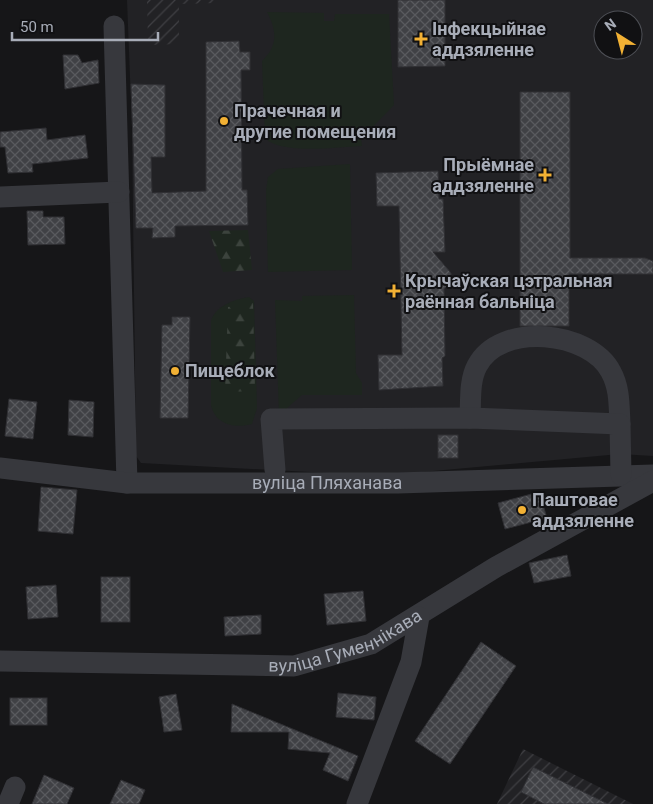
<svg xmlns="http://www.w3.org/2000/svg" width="653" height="804" font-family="Roboto,sans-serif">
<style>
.built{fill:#222225;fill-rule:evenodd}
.industrial{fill:url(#industrial-furrows)}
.green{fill:#1e261f}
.forest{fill:url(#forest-firs)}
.building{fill:url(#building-cross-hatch);stroke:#303034}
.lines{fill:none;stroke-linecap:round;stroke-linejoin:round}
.minor{stroke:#37383d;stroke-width:21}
.poi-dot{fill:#f2b134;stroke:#111113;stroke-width:2}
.labels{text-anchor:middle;stroke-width:4;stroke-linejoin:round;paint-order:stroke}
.poi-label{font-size:18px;font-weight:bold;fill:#a8adb8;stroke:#111113;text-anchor:start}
.street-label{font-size:18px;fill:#a8adb8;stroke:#111113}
</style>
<defs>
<pattern id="industrial-furrows" width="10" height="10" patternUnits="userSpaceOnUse" patternTransform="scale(1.25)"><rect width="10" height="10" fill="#222225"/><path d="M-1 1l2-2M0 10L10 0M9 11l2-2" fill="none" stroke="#3f3f43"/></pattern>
<pattern id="forest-firs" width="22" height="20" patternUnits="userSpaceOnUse" patternTransform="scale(1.25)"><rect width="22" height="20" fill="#1e261f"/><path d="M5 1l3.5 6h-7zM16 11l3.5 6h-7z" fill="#3c433d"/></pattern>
<pattern id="building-cross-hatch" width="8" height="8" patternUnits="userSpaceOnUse" patternTransform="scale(1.25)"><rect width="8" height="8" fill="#404145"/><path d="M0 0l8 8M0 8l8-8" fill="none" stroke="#595a5e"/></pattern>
</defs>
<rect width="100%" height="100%" fill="#161618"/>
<path class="built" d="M 127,0 L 653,0 L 653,456 L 620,454 L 422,472 L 422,478 L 141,463 L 136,456 L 132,129 ZM 603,20 L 633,20 L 633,50 L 603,50 Z"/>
<g class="industrial">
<polygon points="147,0 216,0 217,3 179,4 179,44 148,45"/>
<polygon points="523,749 633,804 497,804"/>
</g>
<g class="green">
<path d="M 267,12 L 324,13 L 324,21 L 334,21 L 335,14 L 389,14 L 394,105 L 361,139 L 362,146 C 338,147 281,155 265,138 L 262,61 C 278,46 277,31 267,12 Z"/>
<polygon points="350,164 352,270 268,272 266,191 268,177 278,169"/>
<polygon points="354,295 356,373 362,383 362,395 302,395 279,415 275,300 302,301 302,296"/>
<path d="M 249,297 L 254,301 L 257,408 L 252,424 C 234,429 215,424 211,405 L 211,321 C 215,306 235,299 249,297 Z"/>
</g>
<g class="forest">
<polygon points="248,230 252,270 223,272 209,231"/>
<polygon points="253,303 255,391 225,392 228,307"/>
</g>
<g class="building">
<polygon points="398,0 445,0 445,66 398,67"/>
<polygon points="239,41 240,52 250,52 250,70 241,70 242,190 247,190 248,225 175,226 175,237 152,238 153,228 136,228 131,84 165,85 165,157 151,157 152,193 206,191 206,42"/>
<polygon points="63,55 78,55 82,63 98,60 99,83 65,89"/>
<polygon points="520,92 570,92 570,258 645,258 653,261 653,274 569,274 569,326 520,326"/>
<polygon points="46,128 47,140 85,135 88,158 32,164 33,172 8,173 5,147 0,147 0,132"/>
<polygon points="438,171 439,199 443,199 445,252 433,252 451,273 451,282 444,289 445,356 442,358 443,386 379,390 378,355 402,355 399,206 377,206 376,173"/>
<polygon points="27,211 43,211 43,217 64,217 65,244 28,245"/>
<polygon points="172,317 190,317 188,418 160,418 162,325 172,325"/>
<polygon points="9,399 37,402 33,439 5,436"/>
<polygon points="69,400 94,402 93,437 68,435"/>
<rect x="438" y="435" width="20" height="23"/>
<polygon points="41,487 77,490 73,534 38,531"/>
<polygon points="539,492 547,518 505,529 498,503"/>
<polygon points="567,555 571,576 534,583 529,563"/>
<rect x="101" y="577" width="29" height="45"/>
<polygon points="56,585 58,617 28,619 26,587"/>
<polygon points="363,591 366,621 327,625 324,594"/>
<polygon points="261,615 261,634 225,636 224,617"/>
<polygon points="481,642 516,666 450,764 415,741"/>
<polygon points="338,693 376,697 374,720 336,717"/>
<polygon points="176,694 182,730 164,732 159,697"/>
<rect x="10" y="698" width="37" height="27"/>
<polygon points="232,704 358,756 348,781 323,770 330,753 288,749 289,732 231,732"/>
<polygon points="533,767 608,804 544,804 521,792"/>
<polygon points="44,775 74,788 67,804 32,804"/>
<polygon points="121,780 145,790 139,804 110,804"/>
</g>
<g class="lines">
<g class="minor">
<polyline points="114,26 127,483"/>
<polyline points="0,197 119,192"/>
<path d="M 470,418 C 471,401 469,381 477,366 C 500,321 590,331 611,372 C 620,388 619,407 620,424"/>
<path id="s1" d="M 0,468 L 127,483 L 398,483 L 653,475"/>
<polyline points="275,470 271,419 470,418 620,424 621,475"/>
<path id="s2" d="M 0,661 L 294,666 L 371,644 L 496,567 L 653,481"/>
<polyline points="8,804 15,787"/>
<polyline points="357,804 411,662 419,617"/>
</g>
</g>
<g class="poi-dot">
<path d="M418.5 31.5h5v5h5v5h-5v5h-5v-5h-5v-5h5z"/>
<circle cx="224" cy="121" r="5"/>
<path d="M542.5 167.5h5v5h5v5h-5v5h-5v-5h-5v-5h5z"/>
<path d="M391.5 283.5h5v5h5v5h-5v5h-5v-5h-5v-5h5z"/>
<circle cx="175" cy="371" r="5"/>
<circle cx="522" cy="510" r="5"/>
</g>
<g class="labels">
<g class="poi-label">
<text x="432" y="35">Інфекцыйнае<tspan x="432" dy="21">аддзяленне</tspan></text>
<text x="234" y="117">Прачечная и<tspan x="234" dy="21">другие помещения</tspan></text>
<text x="534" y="171" text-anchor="end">Прыёмнае<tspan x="534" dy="21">аддзяленне</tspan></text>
<text x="405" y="287">Крычаўская цэтральная<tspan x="405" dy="21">раённая бальніца</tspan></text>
<text x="185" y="377">Пищеблок</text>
<text x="532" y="506">Паштовае<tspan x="532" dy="21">аддзяленне</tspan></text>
</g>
<g class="street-label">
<text dy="6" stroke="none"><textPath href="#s1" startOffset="328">вуліца Пляханава</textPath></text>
<text dy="6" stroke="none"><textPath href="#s2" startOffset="350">вуліца Гуменнікава</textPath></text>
</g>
</g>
<g transform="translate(618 35) rotate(324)"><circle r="24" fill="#111113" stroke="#4d4f55"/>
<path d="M0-4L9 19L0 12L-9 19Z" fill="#f2b134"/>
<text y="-8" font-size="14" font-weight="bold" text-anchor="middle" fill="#a8adb8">N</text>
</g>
<path d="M12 32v8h146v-8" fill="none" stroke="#a8adb8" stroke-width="2.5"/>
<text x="20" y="32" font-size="15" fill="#a8adb8" stroke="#111113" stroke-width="4" paint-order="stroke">50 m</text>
</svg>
